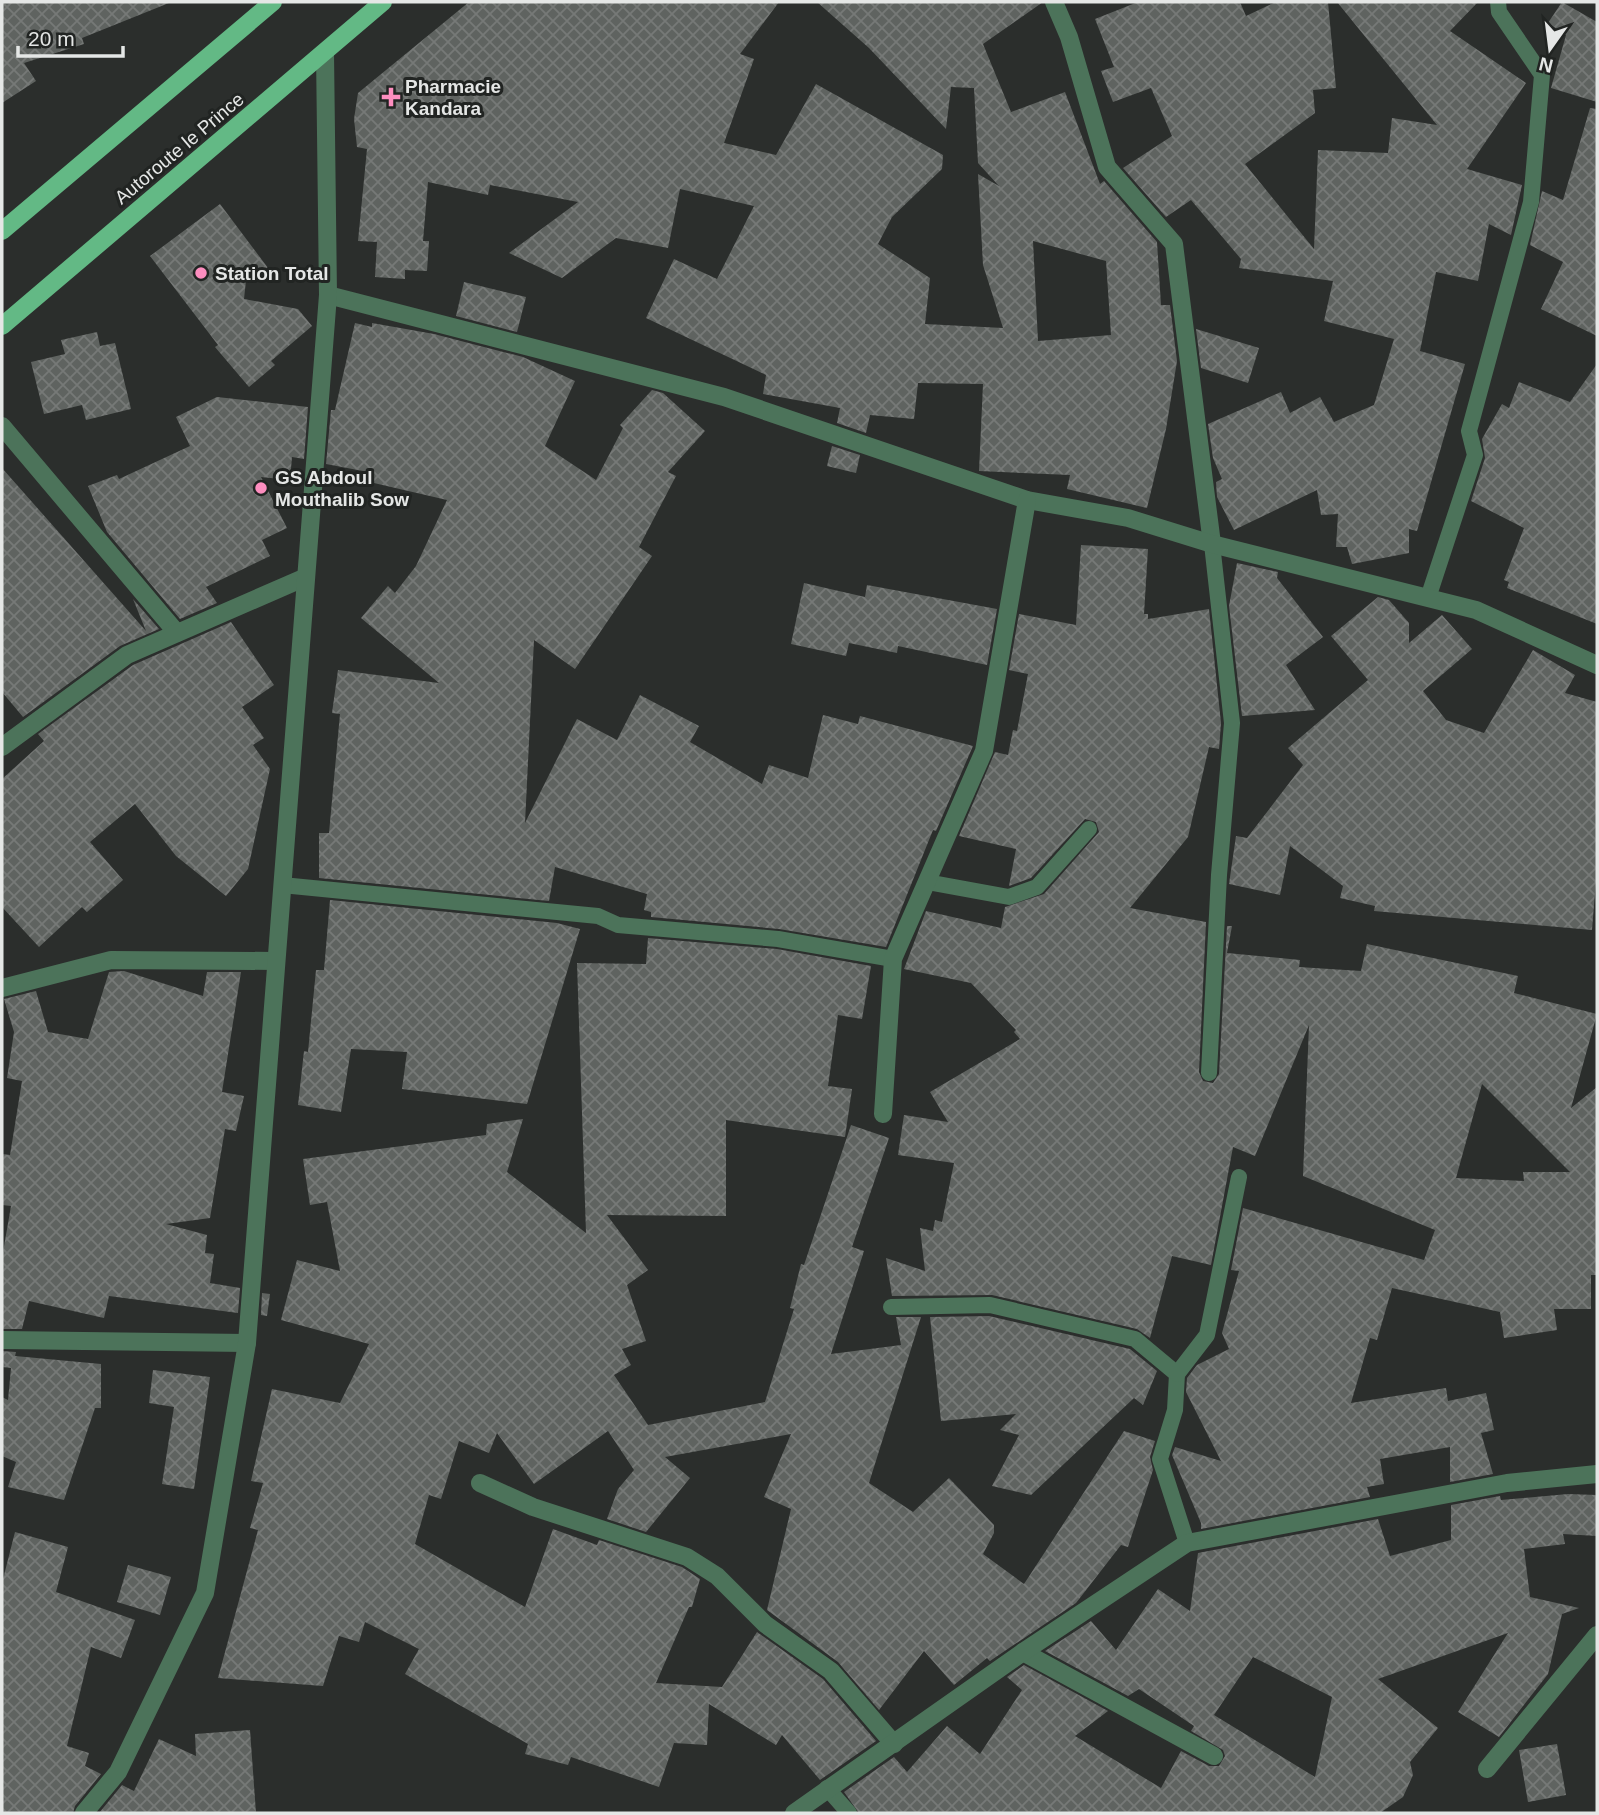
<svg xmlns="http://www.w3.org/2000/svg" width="1599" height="1815" font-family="Arial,sans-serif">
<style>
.building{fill:url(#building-cross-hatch);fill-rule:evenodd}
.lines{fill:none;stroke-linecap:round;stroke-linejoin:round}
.service{stroke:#4c735a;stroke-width:16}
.minor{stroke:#4c735a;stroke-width:18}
.primary{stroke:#63b985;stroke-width:18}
.poi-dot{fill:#fd8ebf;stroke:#212422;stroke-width:2.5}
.labels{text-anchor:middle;stroke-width:6;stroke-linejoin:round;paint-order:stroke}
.poi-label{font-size:19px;font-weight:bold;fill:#e5e7e6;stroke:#212422;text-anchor:start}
.street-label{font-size:19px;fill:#e5e7e6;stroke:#212422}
</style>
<defs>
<pattern id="building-cross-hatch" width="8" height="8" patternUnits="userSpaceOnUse" patternTransform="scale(1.75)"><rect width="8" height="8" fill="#5f6360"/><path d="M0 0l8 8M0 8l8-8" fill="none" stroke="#767977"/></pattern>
</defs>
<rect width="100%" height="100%" fill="#2b2e2c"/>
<g class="building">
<polygon points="2,2 169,2 169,3 82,38 84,44 24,63 36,81 2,103"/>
<path d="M 469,2 L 779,2 L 740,54 L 754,59 L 724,143 L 776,155 L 816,84 L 943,155 L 942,169 L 892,217 L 878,244 L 930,278 L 925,324 L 1003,328 L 983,265 L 978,174 L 999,186 L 978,163 L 974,88 L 951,87 L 946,129 L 869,48 L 817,2 L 1043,2 L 983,44 L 1011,112 L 1065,92 L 1100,184 L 1104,181 L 1157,242 L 1161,305 L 1170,305 L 1177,361 L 1166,429 L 1147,508 L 1067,489 L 1070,475 L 979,471 L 983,384 L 918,383 L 914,419 L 870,415 L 866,433 L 837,423 L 840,408 L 763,394 L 766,375 L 646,318 L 674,259 L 717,279 L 754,206 L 680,189 L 668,248 L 616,238 L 562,278 L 509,253 L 578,202 L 490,185 L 488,195 L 428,182 L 423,241 L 429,241 L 427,271 L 405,270 L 405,279 L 375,277 L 377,242 L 358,241 L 367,149 L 357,147 L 354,119 L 358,93 ZM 1033,241 L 1106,261 L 1111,335 L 1038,341 Z"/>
<polygon points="1138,2 1240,2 1246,16 1276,2 1328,2 1336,88 1313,90 1315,113 1245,164 1314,249 1318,150 1388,153 1392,118 1437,125 1337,2 1478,2 1450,31 1526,83 1467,169 1522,185 1511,235 1489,224 1478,281 1436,272 1420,351 1465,364 1417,531 1409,529 1409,553 1352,564 1347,547 1336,547 1338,514 1321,515 1317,490 1234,530 1217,497 1216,482 1222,479 1213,458 1208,424 1281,392 1290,413 1320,397 1334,422 1374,405 1394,339 1324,321 1333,281 1239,268 1241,259 1191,200 1166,217 1123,168 1172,136 1151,88 1113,102 1101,71 1114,67 1095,19"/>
<polygon points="1562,2 1597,22 1597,102 1551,88 1566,35 1548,23"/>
<polygon points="1590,108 1597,109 1597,336 1541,309 1563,262 1530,245 1542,191 1563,200"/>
<polygon points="220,204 271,272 247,271 244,299 298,309 312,326 271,361 275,365 249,387 215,347 218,345 150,256"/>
<polygon points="464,282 526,297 517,332 456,316"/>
<polygon points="355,323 372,327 372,323 434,334 523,357 575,381 545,446 596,480 623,428 620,425 652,390 663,393 705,431 668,472 676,476 639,547 652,556 575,669 534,640 525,823 577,719 617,740 640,695 699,726 690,742 762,784 769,765 808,778 823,715 858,724 860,716 973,746 936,831 933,830 886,947 779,929 651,917 651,912 644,910 647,894 555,867 549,901 319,878 319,833 329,833 340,714 332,713 338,670 439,683 361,618 388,586 395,593 416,566 447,500 361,480 363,471 326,464 331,410 335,410"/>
<polygon points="1196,329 1259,348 1248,383 1201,368"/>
<polygon points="97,332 100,346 115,343 131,409 86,420 82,405 44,414 31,362 65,354 61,340"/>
<polygon points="1597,364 1597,624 1507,588 1509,582 1504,580 1524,528 1471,501 1485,458 1482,439 1502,404 1509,408 1519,382 1570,402"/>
<polygon points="217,397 308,407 304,459 292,457 290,480 261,477 287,528 262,540 270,556 206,587 217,603 180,619 107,532 88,486 117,475 119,479 190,446 176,417"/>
<polygon points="832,446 860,455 856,473 827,466"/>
<polygon points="2,468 146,631 133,599 159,629 120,646 23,717 2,692"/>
<path d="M 1081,545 L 1148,549 L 1144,614 L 1148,614 L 1148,619 L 1209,609 L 1221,723 L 1219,749 L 1209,747 L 1188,837 L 1130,908 L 1206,922 L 1199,1072 L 1203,1081 L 1213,1083 L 1219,1074 L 1227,926 L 1232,926 L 1227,953 L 1300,960 L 1299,967 L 1361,971 L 1367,944 L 1518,976 L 1514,993 L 1597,1014 L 1571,1108 L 1597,1087 L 1597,1275 L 1591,1275 L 1591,1309 L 1554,1309 L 1557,1330 L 1504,1338 L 1500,1312 L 1392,1288 L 1377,1340 L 1370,1338 L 1351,1403 L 1446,1388 L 1448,1401 L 1486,1393 L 1494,1430 L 1481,1433 L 1493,1474 L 1450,1482 L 1450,1447 L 1380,1459 L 1384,1484 L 1367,1487 L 1370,1497 L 1201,1529 L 1201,1523 L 1172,1455 L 1175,1447 L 1221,1461 L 1186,1392 L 1187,1378 L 1197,1365 L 1229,1349 L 1222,1333 L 1239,1271 L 1231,1270 L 1243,1208 L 1424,1260 L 1435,1230 L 1303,1176 L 1309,1025 L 1255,1156 L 1233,1147 L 1211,1265 L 1172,1256 L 1150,1338 L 1137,1329 L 992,1295 L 892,1296 L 886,1258 L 925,1271 L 920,1228 L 933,1231 L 935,1220 L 942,1222 L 954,1163 L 898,1155 L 904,1115 L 948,1122 L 930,1092 L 1020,1039 L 1014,1032 L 1016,1030 L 971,983 L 904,969 L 926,911 L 1001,928 L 1005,907 L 1044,894 L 1099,832 L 1096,822 L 1085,819 L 1031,878 L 1009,886 L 1016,849 L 959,836 L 995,752 L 1008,755 L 1013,730 L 1017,731 L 1028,674 L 1009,670 L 1019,614 L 1076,625 ZM 1482,1084 L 1570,1172 L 1523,1172 L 1524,1181 L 1456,1178 Z"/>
<polygon points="1237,563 1278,572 1277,578 1323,637 1286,665 1315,710 1242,716 1229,606"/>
<polygon points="804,583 865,597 867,585 997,609 987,665 898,646 897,653 849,643 846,656 791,644"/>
<polygon points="1378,597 1389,600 1409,623 1409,643 1442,615 1472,649 1423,691 1446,720 1484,733 1533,650 1575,675 1565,693 1597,702 1597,868 1592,930 1374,911 1375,906 1340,898 1343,886 1290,846 1280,895 1229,884 1236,836 1247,838 1303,765 1288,748 1368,680 1331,636"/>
<polygon points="231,622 274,685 242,707 264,738 253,745 270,769 248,869 226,896 176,856 135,804 90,842 123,880 87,912 82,907 39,947 2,907 2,779 44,741 38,734 133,665"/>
<polygon points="330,900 557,923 580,929 527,1104 402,1089 407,1052 351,1049 341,1112 298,1105 304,1051 308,1052 316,970 324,970"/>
<polygon points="648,938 777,949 871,966 862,1019 838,1015 828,1086 852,1089 845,1137 726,1120 726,1216 607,1215 648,1270 627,1285 646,1341 622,1349 631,1365 614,1375 648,1425 765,1402 794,1309 790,1308 801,1264 804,1265 851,1125 889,1138 852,1247 864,1251 831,1354 901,1345 896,1317 921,1317 869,1483 913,1512 949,1478 994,1525 994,1533 983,1554 1024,1584 1124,1431 1155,1441 1150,1457 1153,1470 1128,1547 1121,1545 1076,1603 990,1661 987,1658 954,1685 924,1651 879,1710 838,1662 767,1610 791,1509 764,1497 791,1434 665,1457 690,1478 646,1532 607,1519 618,1489 634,1470 608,1431 534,1484 497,1433 489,1453 459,1441 441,1499 429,1495 415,1544 525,1607 553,1529 597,1545 599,1540 682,1567 700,1579 692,1607 689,1607 656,1683 722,1687 757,1632 823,1679 876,1741 820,1780 782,1735 776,1745 709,1704 707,1745 674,1743 659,1787 571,1757 568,1765 525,1754 528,1744 405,1674 419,1649 365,1622 359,1642 339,1636 323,1686 218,1678 258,1530 250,1528 263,1483 251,1481 272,1389 340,1403 369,1344 281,1320 297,1260 340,1271 327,1202 310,1205 303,1159 486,1135 487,1124 523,1119 507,1172 586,1233 577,963 646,964"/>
<polygon points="124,971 203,996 207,972 241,972 222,1092 244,1096 236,1131 225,1129 210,1218 166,1224 207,1235 205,1253 214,1254 210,1283 240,1288 238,1313 109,1296 104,1318 29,1301 22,1329 2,1329 2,1258 11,1206 2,1205 2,1154 10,1155 22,1081 7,1078 14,1032 4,999 36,991 48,1032 88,1039 109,972"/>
<polygon points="262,1293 270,1294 267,1316 261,1315"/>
<polygon points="989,1316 1130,1349 1157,1371 1143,1405 1134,1398 1031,1495 992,1486 1019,1435 1000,1430 1016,1414 941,1421 930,1317"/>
<polygon points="2,1351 16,1352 15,1356 101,1364 101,1408 95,1408 64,1500 8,1487 16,1462 2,1456 2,1397 8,1400 11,1368 2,1367"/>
<polygon points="153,1370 210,1377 194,1489 162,1484 174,1407 149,1403"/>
<path d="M 1568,1494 L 1597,1495 L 1597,1536 L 1563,1534 L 1565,1544 L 1524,1549 L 1530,1597 L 1579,1608 L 1562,1614 L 1548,1674 L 1499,1737 L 1458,1712 L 1508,1633 L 1378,1679 L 1438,1728 L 1410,1762 L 1413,1775 L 1403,1797 L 1380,1813 L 859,1813 L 844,1792 L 894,1757 L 907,1772 L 947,1726 L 980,1754 L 1022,1690 L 1007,1677 L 1024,1665 L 1108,1711 L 1075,1736 L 1161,1788 L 1181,1751 L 1209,1766 L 1219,1766 L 1225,1756 L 1223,1750 L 1191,1731 L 1194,1726 L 1139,1689 L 1128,1696 L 1045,1651 L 1091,1621 L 1116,1650 L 1158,1589 L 1190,1611 L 1198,1553 L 1378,1519 L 1390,1556 L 1451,1540 L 1451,1505 L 1500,1496 L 1501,1500 ZM 1253,1657 L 1332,1697 L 1315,1777 L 1214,1715 Z"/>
<polygon points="15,1532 68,1547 56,1592 135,1620 121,1658 91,1647 67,1746 89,1753 85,1766 101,1774 75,1806 73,1813 2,1813 2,1583"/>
<polygon points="128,1565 171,1577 160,1615 117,1602"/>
<polygon points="250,1730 256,1813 99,1813 122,1785 134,1791 159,1739 196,1756 195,1734"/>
<polygon points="1557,1744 1566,1795 1528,1802 1519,1750"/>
</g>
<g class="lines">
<g class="service">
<polyline points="1428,598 1475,455 1469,431 1531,202 1542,75 1499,12 1498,2"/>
<polyline points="927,882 1009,897 1037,887 1089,829"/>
<polyline points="282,885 598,916 618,925 778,939 893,959"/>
<polyline points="1209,1073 1219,875 1232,723 1212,544"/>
<polyline points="891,1307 990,1305 1135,1339 1177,1374 1175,1410 1160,1459 1187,1543"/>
<polyline points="1177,1374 1207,1335 1239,1177"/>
<polyline points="827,1788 849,1813"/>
</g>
<g class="minor">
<polyline points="1054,2 1069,37 1107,167 1174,244 1212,544"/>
<polyline points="328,295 724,397 1027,500 1128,518 1212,544 1476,610 1597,665"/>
<polyline points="2,426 177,633"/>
<polyline points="2,747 127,655 306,577"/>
<polyline points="2,988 111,960 276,961"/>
<polyline points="883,1114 893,959 984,751 1027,500"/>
<polyline points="2,1340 247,1343"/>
<polyline points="480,1483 533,1507 687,1557 717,1576 765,1624 831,1671 894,1744"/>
<polyline points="1023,1652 1214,1756"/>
<polyline points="1487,1769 1597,1635"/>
<polyline points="84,1813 118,1772 205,1593 247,1343 328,295 325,53"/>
<polyline points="794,1813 1023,1652 1187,1543 1507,1483 1597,1474"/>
</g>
<g class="primary">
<polyline points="2,231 273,2"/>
<polyline points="2,326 383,2"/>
</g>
</g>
<g class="poi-dot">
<path d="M387.5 86.5h7v7h7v7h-7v7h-7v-7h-7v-7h7z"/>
<circle cx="201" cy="273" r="7"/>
<circle cx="261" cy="488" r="7"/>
</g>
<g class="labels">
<g class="poi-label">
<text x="405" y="93">Pharmacie<tspan x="405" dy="22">Kandara</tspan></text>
<text x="215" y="280">Station Total</text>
<text x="275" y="484">GS Abdoul<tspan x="275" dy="22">Mouthalib Sow</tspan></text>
</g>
<g class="street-label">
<text transform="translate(179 148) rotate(-40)" y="7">Autoroute le Prince</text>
</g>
</g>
<rect width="1599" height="1815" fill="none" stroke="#e5e7e6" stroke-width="7"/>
<g transform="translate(1550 49) rotate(194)" stroke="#212422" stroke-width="5" paint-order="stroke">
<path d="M0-5L12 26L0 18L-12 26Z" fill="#e5e7e6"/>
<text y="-10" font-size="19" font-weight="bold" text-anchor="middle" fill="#e5e7e6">N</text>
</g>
<path d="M18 46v10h105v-10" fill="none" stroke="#e5e7e6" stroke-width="3.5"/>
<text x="28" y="46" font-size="21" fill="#e5e7e6" stroke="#212422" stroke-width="5" paint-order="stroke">20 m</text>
</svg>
